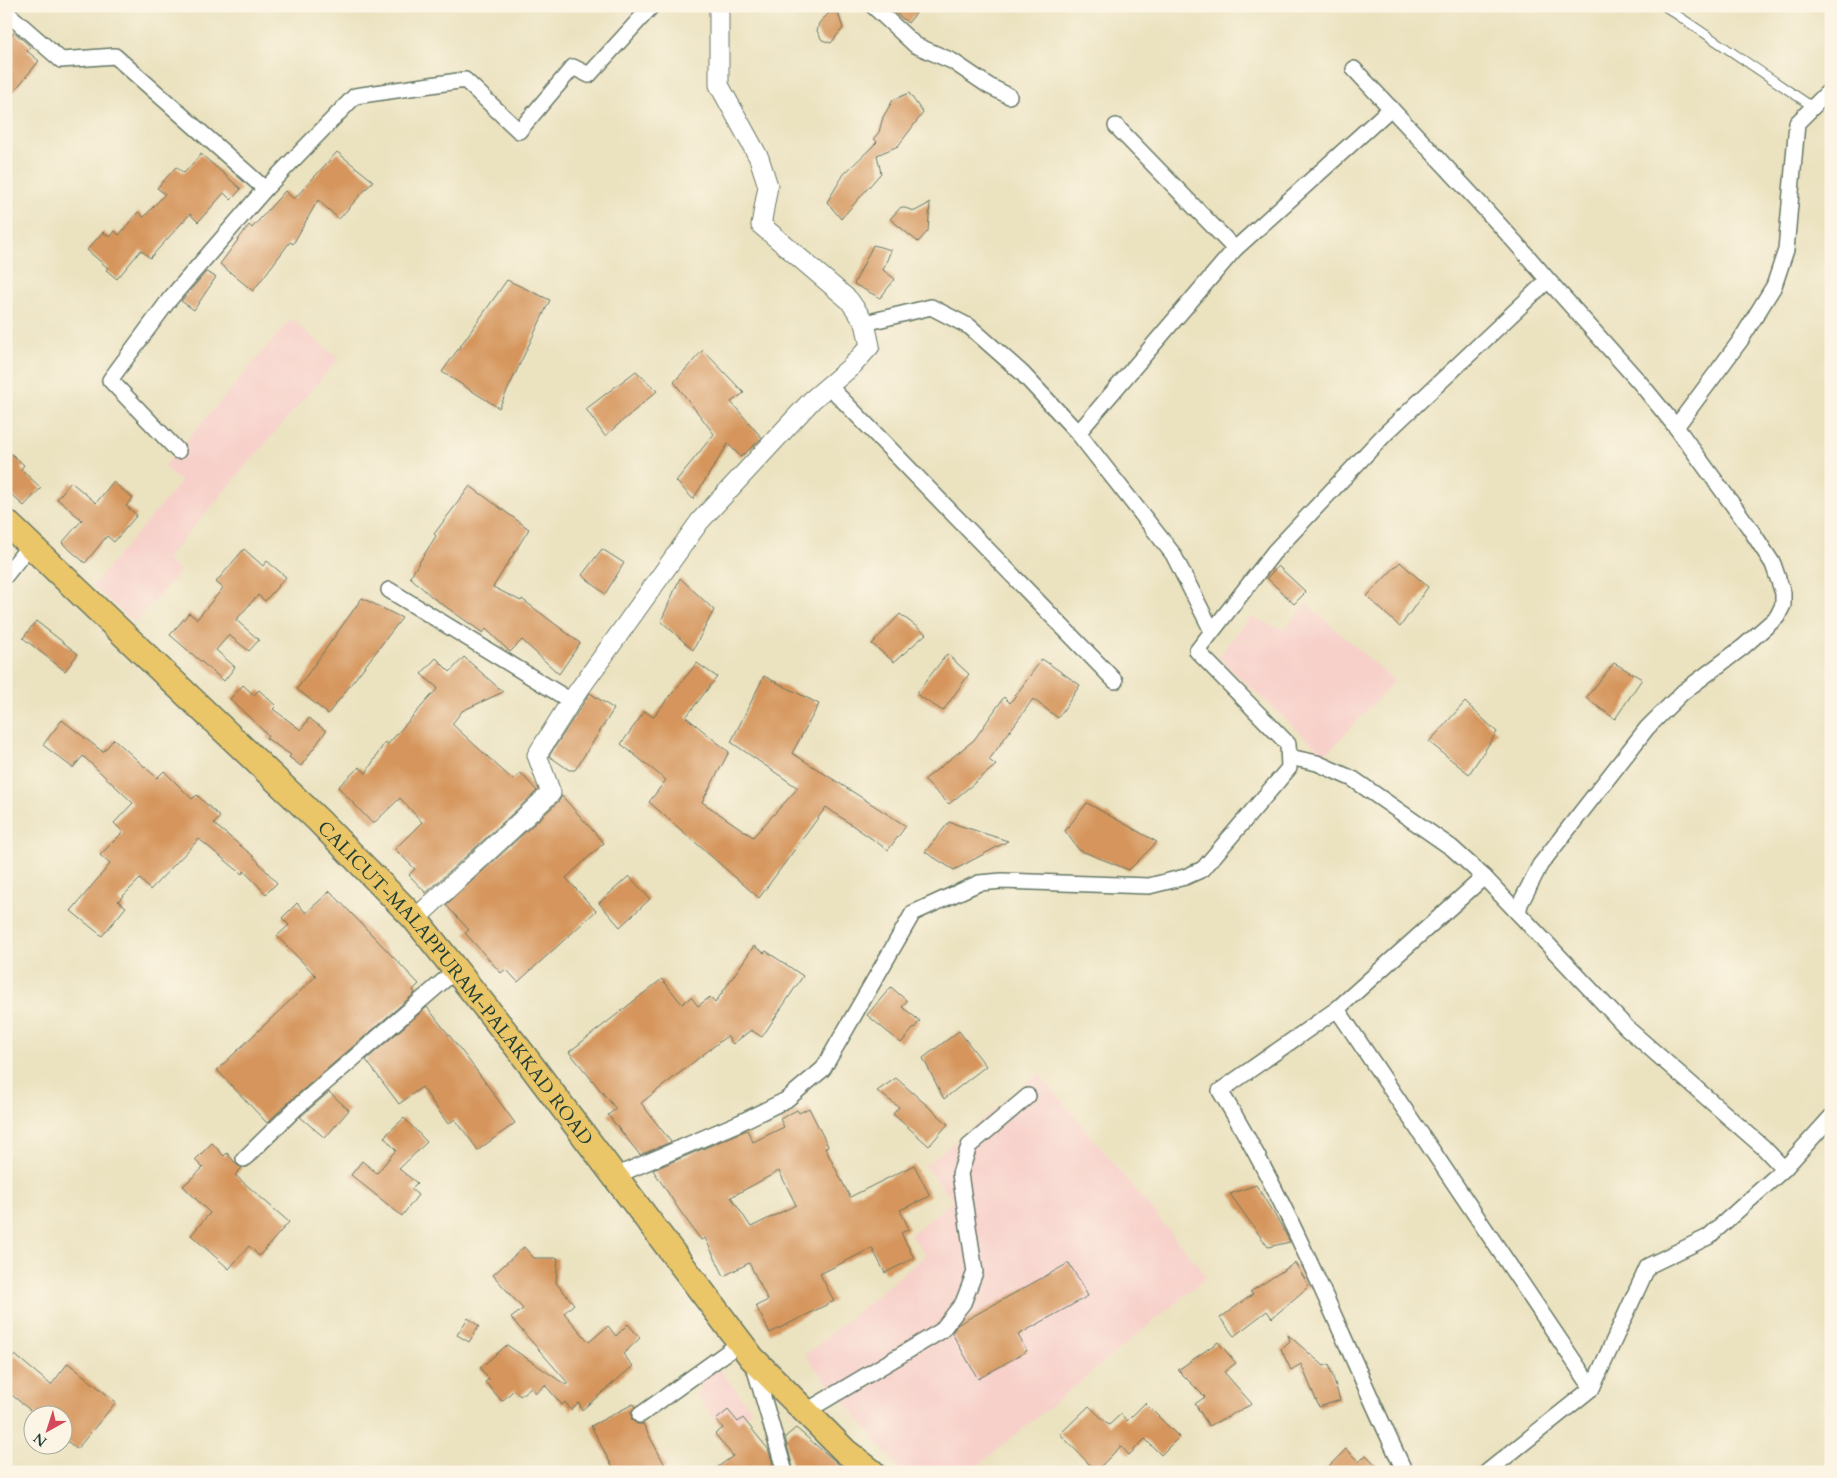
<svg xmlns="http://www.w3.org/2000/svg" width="1837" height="1478" font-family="Cardo,serif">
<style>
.built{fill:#f7d0ca}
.building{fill:#d5955c;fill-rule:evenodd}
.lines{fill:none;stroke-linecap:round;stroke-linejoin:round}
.service-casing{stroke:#667765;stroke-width:10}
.minor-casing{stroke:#667765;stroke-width:18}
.tertiary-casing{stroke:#667765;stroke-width:21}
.trunk-casing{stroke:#667765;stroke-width:28}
.service{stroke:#fff;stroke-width:8}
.minor{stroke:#fff;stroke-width:15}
.tertiary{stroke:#fff;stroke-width:19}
.trunk{stroke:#ebc669;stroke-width:25}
.labels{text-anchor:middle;stroke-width:4;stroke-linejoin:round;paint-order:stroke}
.street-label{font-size:19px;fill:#1f3d34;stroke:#fcf5e5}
</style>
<rect width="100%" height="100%" fill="#fcf5e5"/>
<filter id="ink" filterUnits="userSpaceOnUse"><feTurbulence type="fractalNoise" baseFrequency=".02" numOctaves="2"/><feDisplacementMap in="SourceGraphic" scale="10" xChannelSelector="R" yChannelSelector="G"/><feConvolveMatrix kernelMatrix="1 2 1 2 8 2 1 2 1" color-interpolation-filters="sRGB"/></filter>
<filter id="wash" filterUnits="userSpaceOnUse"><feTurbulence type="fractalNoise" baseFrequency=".0096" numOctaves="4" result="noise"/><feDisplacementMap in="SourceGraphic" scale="20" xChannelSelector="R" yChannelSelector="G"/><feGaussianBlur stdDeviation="1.12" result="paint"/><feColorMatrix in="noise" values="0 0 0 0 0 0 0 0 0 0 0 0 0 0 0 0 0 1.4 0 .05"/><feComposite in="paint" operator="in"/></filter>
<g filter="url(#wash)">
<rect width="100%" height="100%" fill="#ebe2c0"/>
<g class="built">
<polygon points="291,319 338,359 166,559 180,571 135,623 92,586 181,482 164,467"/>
<polygon points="1306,603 1394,681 1330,750 1324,754 1218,658 1250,617 1284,630"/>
<polygon points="1039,1073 1207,1277 970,1472 902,1472 805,1355 926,1255 910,1235 953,1200 925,1166"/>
<polygon points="717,1367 752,1410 738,1422 728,1410 716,1420 696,1395 702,1389 697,1383"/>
</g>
<g id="blocks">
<g class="building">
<polygon points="887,6 922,6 908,23"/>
<polygon points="830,12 838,13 843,28 831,43 822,40 817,31 819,23"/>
<polygon points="14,32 31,47 27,51 39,61 6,101 6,43"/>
<polygon points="909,93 923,113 898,146 877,155 881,173 841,219 827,202 844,174 877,142 874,138 879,132 883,117 893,100"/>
<polygon points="337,152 373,181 339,219 318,200 293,244 290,242 253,291 220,264 249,225 252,228 285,191 294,199"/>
<polygon points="201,154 241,189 231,200 224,193 198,222 190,214 150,258 141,250 117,279 106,270 108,268 87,250 103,232 110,237 115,231 119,235 138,212 144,217 165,194 157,188 176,167 184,173"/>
<polygon points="930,203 928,231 918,242 890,219 901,207 915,211"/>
<polygon points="873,245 891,250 883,270 895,279 880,298 854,284"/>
<polygon points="206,272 216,277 194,310 181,301"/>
<polygon points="507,280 550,300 499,408 442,372"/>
<polygon points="703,350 744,393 731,402 762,438 741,457 728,444 693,499 676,481 714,434 674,382"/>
<polygon points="636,371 657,391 605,436 586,409"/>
<polygon points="6,449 24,465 21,469 41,488 24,506 6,490"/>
<polygon points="71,482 96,503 113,482 133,498 126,506 137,515 114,542 107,536 85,563 62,543 82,520 57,499"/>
<polygon points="470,486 529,529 493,587 521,601 522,599 580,643 559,674 522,640 510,652 486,629 483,633 432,597 410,577 436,536 434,534"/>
<polygon points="244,549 263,566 267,561 286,577 265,601 258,595 236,620 259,640 249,651 229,635 216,650 235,667 224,681 170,635 189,613 197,619 223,588 216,582"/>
<polygon points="602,549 624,563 605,594 582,575"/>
<polygon points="1400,562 1428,587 1400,627 1367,596"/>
<polygon points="1278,566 1306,592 1294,604 1267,578"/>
<polygon points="680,578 714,610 693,650 661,621"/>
<polygon points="362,598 402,618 328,714 297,689"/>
<polygon points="900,614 926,634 894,662 872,644"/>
<polygon points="36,621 78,654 65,671 23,638"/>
<polygon points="947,654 969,674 943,711 916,694"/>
<polygon points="464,657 503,692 462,711 452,724 513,780 521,773 537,791 426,893 409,875 415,869 395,849 422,822 400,798 373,824 338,787 359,767 366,773 385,742 388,744 438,688 421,674 436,658 450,672"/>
<polygon points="1042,659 1080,685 1058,718 1033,699 989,760 996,765 949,804 924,780 974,740 1004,697 1010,703"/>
<polygon points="697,663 717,677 686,717 729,752 702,802 753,837 798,788 731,742 764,676 819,704 792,753 906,826 888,850 826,807 759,898 649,802 666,780 621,744 645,711 653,717"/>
<polygon points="1614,663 1642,679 1615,719 1586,698"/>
<polygon points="243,685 254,695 259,690 276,706 273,709 301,730 309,718 326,731 301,766 289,757 291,755 266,738 268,735 230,699"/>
<polygon points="590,693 614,709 575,770 569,770 549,756"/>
<polygon points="1465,702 1497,732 1469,774 1429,742"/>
<polygon points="62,720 103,752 114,739 157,778 164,771 192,799 197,795 220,817 214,824 252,855 277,883 266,894 244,871 242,874 199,839 150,890 140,879 118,901 126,907 102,936 71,911 110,864 100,855 123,832 114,823 133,803 83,756 73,768 43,745"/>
<polygon points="562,796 604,843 566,878 596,911 518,982 506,969 501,973 465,933 469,930 446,905 559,801"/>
<polygon points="1087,803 1157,842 1129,870 1079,850 1065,831"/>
<polygon points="949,822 1008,841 954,870 925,852"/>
<polygon points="629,876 650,899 620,927 599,903"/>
<polygon points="330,891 419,984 413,990 415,993 290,1101 267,1123 217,1070 316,976 277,936 289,925 282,918 297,903 306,913"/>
<polygon points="754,946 764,953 766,951 803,976 762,1037 751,1030 733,1044 727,1036 641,1103 671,1142 640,1155 608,1115 616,1109 569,1052 662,979 682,1004 691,997 698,1006 710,997 715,1003"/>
<polygon points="891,987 907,1001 902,1007 920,1021 901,1043 867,1015"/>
<polygon points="427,1007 474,1067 515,1123 478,1150 455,1119 448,1124 422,1087 399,1104 366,1060"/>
<polygon points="959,1031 986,1066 944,1099 923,1058"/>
<polygon points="896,1078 948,1124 929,1146 893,1114 899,1107 877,1091"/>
<polygon points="329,1092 349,1110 325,1138 300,1117"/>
<path d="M 809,1108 L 828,1146 L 825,1148 L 850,1197 L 914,1165 L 930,1196 L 900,1210 L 909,1229 L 901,1233 L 914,1258 L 885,1273 L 872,1248 L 820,1274 L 834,1301 L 770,1333 L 756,1306 L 768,1300 L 749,1263 L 724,1276 L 705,1238 L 701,1240 L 680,1211 L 653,1170 L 747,1130 L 753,1142 L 784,1127 L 780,1119 L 797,1110 L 799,1113 ZM 779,1171 L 796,1205 L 751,1227 L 731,1197 Z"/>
<polygon points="404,1118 427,1142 399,1169 417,1183 411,1189 418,1195 402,1216 351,1175 362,1161 377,1173 396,1150 384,1137"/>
<polygon points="212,1143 224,1156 227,1153 237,1165 242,1168 235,1175 289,1222 259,1256 249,1246 229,1269 191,1235 210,1213 183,1186 203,1168 195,1160"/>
<polygon points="1256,1185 1282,1227 1290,1242 1268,1247 1230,1194"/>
<polygon points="524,1247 534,1258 558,1258 556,1283 574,1304 564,1313 589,1342 608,1326 616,1336 628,1324 640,1338 623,1354 633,1366 582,1410 579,1403 571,1410 565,1402 562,1405 545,1385 536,1393 531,1387 520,1396 514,1390 502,1401 485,1382 489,1379 480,1368 507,1345 566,1385 568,1383 511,1318 523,1309 493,1275"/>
<polygon points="1069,1263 1088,1296 1018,1335 1027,1351 978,1379 952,1333 957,1325"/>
<polygon points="1295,1263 1309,1286 1272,1318 1267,1311 1234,1336 1220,1318 1253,1294 1250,1292"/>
<polygon points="468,1318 479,1326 469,1342 457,1335"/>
<polygon points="1288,1335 1324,1366 1329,1364 1340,1400 1319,1407 1301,1364 1291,1370 1281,1349 1290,1341"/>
<polygon points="1218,1342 1236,1363 1224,1372 1252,1404 1209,1426 1195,1404 1205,1397 1178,1370"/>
<polygon points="15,1355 51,1385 68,1363 116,1402 77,1449 62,1437 62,1416 37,1416 6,1390 6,1365"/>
<polygon points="1145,1403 1179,1437 1161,1455 1145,1439 1129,1455 1121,1446 1096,1471 1060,1434 1089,1406 1109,1425 1121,1414 1127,1421"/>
<polygon points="633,1404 635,1407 631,1412 632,1420 637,1424 643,1424 666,1467 656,1472 615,1472 591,1426"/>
<polygon points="728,1410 738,1422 743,1418 768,1449 773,1464 762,1472 711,1472 733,1456 715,1434 723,1428 716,1420"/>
<polygon points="796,1428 836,1462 847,1472 794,1472 785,1437"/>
<polygon points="1346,1449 1359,1462 1366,1455 1383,1472 1323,1472"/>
</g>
</g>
</g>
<g filter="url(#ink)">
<use href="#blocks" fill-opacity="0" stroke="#667765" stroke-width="1"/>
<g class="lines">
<defs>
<polyline id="service" points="1664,6 1813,107"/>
<g id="minor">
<polyline points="873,6 915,45 952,61 989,86 1009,96"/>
<polyline points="6,12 61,60 115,56 265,189 169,300 110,380 178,451"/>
<path d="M 1354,69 C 1419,139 1486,207 1548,280"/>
<polyline points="1116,126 1235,249"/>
<polyline points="265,189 355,96 465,80 519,131 573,67 589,75 650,8"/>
<polyline points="865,323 931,307 970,327 1022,373 1078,433 1173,554 1212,631"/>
<polyline points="829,386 1115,681"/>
<polyline points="1676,427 1740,341 1774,286 1786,250 1797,123 1831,89"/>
<polyline points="1078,433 1235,249 1391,108"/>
<polyline points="6,575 30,545"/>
<polyline points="389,590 571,701"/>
<polyline points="1289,757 1317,763 1353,779 1452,848 1484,877 1627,1028 1763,1147 1784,1169 1708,1237 1648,1266 1592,1388"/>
<polyline points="1337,1009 1484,877"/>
<polyline points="244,1159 296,1108 456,970"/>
<polyline points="1784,1169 1831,1117"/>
<polyline points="615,1176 739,1123 786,1100 823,1069 913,913 979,883 1002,881 1149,886 1185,877 1203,869 1289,768 1288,744 1197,651 1274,552 1385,434 1548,280 1641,384 1676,427 1749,527 1773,564 1783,593 1783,605 1777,617 1743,647 1683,692 1647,728 1540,865 1520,904 1518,913"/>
<polyline points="753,1363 785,1472"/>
<polyline points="805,1412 941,1331 963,1303 975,1272 960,1174 969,1146 1028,1096"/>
<polyline points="640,1415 740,1343"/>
<path d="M 1405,1472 C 1344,1345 1294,1211 1220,1091 L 1337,1009 L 1592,1388 L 1487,1472"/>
</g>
<polyline id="tertiary" points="415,919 551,793 537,755 571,701 700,521 812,400 852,366 870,346 865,323 849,300 761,225 768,186 759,158 719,85 719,6"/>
<g id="trunk">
<path id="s1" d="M 6,522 L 318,820 L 415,919 L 518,1048 L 752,1358 L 845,1451 L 872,1472"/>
</g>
</defs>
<use href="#service" class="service-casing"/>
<use href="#minor" class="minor-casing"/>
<use href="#tertiary" class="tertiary-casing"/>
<use href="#trunk" class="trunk-casing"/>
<use href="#service" class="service"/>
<use href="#minor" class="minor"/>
<use href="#tertiary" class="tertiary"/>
<use href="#trunk" class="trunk"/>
</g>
</g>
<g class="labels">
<g class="street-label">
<text dy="7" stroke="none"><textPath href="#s1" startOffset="645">CALICUT-MALAPPURAM-PALAKKAD ROAD</textPath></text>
</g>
</g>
<rect width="1837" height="1478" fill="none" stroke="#fcf5e5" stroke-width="25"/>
<g transform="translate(48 1430) rotate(219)"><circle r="24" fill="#fcf5e5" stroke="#a4ab9e"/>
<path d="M0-4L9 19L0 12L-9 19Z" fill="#d1495b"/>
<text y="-8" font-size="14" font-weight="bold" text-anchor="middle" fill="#1f3d34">N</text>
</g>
</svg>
